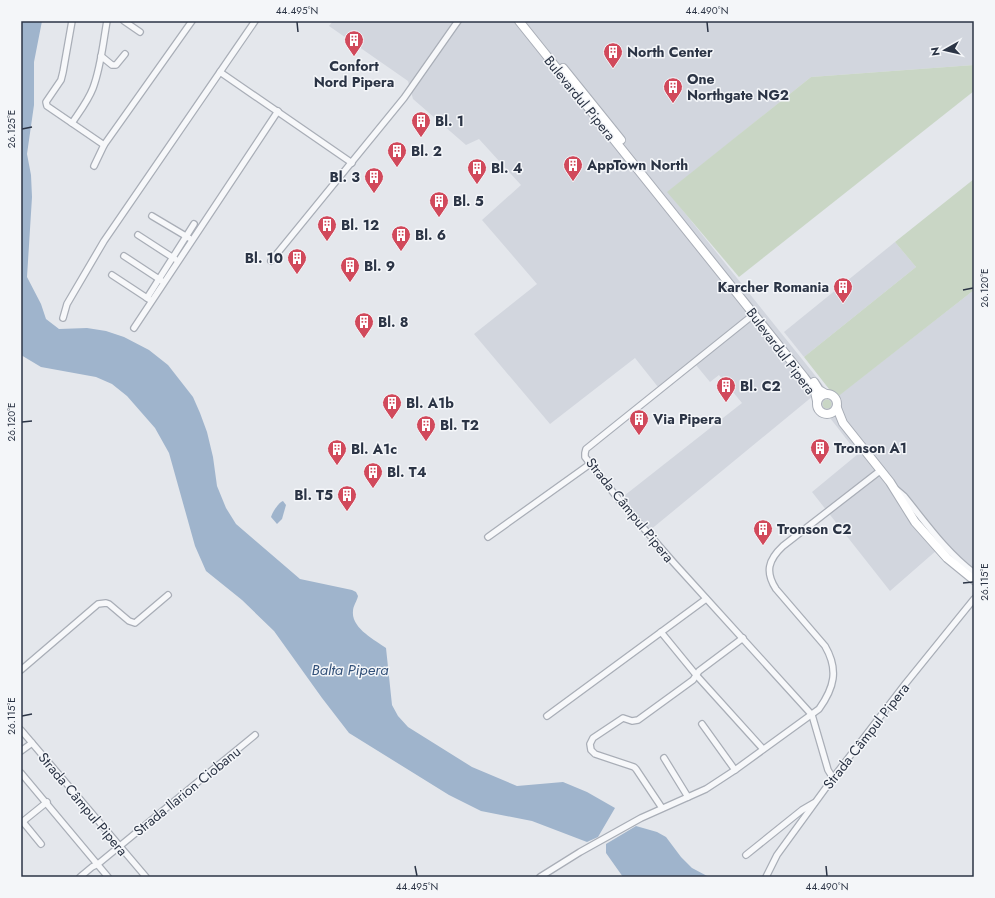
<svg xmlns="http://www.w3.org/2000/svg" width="995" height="898" font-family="Jost,sans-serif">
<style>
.built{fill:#d2d6de}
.green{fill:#c9d6c5}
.water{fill:#9fb4cc}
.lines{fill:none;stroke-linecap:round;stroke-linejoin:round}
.street-casing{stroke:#a9aeb7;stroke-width:8}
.secondary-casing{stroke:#a9aeb7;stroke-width:10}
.street{stroke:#f7f8fa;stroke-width:5.5}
.secondary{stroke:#fff;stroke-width:8}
.ticks{fill:none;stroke:#2b3445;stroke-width:1.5}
.labels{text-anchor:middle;stroke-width:3;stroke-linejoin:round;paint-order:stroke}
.poi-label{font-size:14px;font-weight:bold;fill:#2b3445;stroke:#f4f6f9;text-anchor:start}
.street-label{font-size:14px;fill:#2b3445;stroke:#f4f6f9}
.water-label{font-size:15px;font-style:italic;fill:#34527a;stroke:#f4f6f9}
.neatline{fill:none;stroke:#2b3445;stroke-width:1.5}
.ticks-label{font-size:10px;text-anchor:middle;fill:#2b3445}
</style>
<rect width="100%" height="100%" fill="#e4e7ec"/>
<g class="built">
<polygon points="333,21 974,21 974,65 811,77 668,192 834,399 974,290 974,570 969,567 945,543 890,591 812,492 858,454 813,396 649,531 620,499 742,403 719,375 710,382 696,365 662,392 635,358 550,424 474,334 537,284 482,220 521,185 479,139 466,145 413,99 408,81 329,26"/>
<polygon points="895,242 916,267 804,357 784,332"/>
</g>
<g class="green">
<polygon points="974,65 974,91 739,277 667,192 811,77"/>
<polygon points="974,179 974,290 836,398 804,357 916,267 895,242"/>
<circle cx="827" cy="404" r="4.5"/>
</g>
<g class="water">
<path d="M 21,21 L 42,21 L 34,62 L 34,105 L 27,154 L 31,175 L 32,197 L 27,277 L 41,304 L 46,319 L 59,329 L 87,328 L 106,331 L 124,337 L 149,350 L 168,365 L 193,397 L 200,413 L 207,432 L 213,457 L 217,486 L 226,508 L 236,524 L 300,579 L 352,590 L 356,592 L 358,596 C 357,601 353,606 353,611 C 351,628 375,640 386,648 L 392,705 L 398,716 L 408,727 L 472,767 L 517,786 L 563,782 L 587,792 L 615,808 L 598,837 L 587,842 L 532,821 L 481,811 L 449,795 L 349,733 L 322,698 L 274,631 L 242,600 L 206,571 L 195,546 L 169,453 L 155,428 L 127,396 L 112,384 L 96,377 L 41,367 L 21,355 Z"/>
<path d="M 283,501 L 286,505 L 282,519 L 277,524 L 271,517 C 272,513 278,503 283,501 Z"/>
<polygon points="636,826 657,832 666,837 681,857 692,868 709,877 623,877 606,853 606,844"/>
</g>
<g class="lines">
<defs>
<g id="street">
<polyline points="72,21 63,72 61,80 46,102 47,106 104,145"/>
<polyline points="124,21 140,32"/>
<polyline points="101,56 112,65 116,65 125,54"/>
<polyline points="220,72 352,163"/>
<path d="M 72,123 C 80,111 88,101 93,88 C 101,67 103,43 107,21"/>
<polyline points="94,166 104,145 192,21"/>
<polyline points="152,216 189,238"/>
<polyline points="138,235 175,259"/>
<polyline points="124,256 162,281"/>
<polyline points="271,261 404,98 458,21"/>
<polyline points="112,275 150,300"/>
<polyline points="147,298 194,224"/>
<polyline points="753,315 586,449 585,453 585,457 620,501 674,563 812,715 828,770 833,778"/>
<polyline points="63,318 67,304 104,241 255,21"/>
<polyline points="134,328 278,111"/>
<path d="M 897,490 L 904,496 C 926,523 946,552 974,573"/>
<polyline points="488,537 590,464"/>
<polyline points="661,632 697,676 763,749"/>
<polyline points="21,670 98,604 106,603 109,604 129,621 135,623 168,595"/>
<polyline points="547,716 706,599"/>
<polyline points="702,724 735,770"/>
<polyline points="21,730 146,877"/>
<polyline points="21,751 32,743"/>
<polyline points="664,758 688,797"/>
<polyline points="21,773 108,877"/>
<polyline points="662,808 636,769 634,767 595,754 591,750 590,744 593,738 623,718 632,721 638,720 693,680 699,671 743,638"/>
<polyline points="23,822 41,844"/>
<polyline points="21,823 47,802"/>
<polyline points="746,855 802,810 814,803"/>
<polyline points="80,877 92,867 98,864 255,735"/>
<path d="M 540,877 L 580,852 L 641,818 L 706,789 L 735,770 L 819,709 C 834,688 839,670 825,646 L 776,589 C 765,572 768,560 783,546 L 881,470"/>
<polyline points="766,877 777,855 833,778 906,683 974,599"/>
</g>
<g id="secondary">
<polyline points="519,21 804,377 815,392 817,401"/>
<polyline points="563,68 621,140"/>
<polyline points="814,382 819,390 826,394"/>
<circle cx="827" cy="404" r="10"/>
<polyline points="837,408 843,423 890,482 915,522 947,558 974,580"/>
</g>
</defs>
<use href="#street" class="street-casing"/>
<use href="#secondary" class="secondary-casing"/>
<use href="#street" class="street"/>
<use href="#secondary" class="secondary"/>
</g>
<path class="ticks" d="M 297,22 L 298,32M 707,22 L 708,32M 22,129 L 32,127M 963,290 L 973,288M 22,422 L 32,421M 963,583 L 973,582M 22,716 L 32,714M 415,866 L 417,876M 826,866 L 827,876"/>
<defs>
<symbol id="building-pin" viewBox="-11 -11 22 30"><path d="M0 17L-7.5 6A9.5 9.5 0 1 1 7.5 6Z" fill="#d1495b" stroke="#f4f6f9"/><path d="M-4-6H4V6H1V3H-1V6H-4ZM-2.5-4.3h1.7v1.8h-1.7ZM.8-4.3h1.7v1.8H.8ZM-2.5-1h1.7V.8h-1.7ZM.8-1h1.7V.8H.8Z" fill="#fff"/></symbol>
</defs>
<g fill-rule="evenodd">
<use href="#building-pin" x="343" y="29" width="22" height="30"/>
<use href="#building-pin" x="602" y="41" width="22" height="30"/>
<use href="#building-pin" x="662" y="76" width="22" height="30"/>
<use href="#building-pin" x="410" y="110" width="22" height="30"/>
<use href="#building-pin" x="386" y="140" width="22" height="30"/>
<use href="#building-pin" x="562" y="154" width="22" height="30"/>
<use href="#building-pin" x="466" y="157" width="22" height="30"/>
<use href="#building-pin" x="363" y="166" width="22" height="30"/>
<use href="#building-pin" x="428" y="190" width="22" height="30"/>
<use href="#building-pin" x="316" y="214" width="22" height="30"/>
<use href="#building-pin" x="390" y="224" width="22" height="30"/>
<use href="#building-pin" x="286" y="247" width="22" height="30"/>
<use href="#building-pin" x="339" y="255" width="22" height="30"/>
<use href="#building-pin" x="832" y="276" width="22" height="30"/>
<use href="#building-pin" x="353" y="311" width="22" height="30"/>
<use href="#building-pin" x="715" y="375" width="22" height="30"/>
<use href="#building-pin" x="381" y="392" width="22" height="30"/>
<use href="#building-pin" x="628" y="408" width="22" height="30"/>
<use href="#building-pin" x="415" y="414" width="22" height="30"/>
<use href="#building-pin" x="809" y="437" width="22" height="30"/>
<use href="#building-pin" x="326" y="438" width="22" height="30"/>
<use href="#building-pin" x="362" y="461" width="22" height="30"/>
<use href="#building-pin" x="336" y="484" width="22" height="30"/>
<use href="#building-pin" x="752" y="518" width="22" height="30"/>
</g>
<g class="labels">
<g class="poi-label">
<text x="627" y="57">North Center</text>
<text x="354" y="71" text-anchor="middle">Confort<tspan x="354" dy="16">Nord Pipera</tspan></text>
<text x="687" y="84">One<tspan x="687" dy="16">Northgate NG2</tspan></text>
<text x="435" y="126">Bl. 1</text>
<text x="411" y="156">Bl. 2</text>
<text x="587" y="170">AppTown North</text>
<text x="491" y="173">Bl. 4</text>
<text x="360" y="182" text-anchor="end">Bl. 3</text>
<text x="453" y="206">Bl. 5</text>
<text x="341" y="230">Bl. 12</text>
<text x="415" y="240">Bl. 6</text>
<text x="283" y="263" text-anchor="end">Bl. 10</text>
<text x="364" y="271">Bl. 9</text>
<text x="829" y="292" text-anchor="end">Karcher Romania</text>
<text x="378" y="327">Bl. 8</text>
<text x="740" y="391">Bl. C2</text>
<text x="406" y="408">Bl. A1b</text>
<text x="653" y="424">Via Pipera</text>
<text x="440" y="430">Bl. T2</text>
<text x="834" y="453">Tronson A1</text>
<text x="351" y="454">Bl. A1c</text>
<text x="387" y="477">Bl. T4</text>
<text x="333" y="500" text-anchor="end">Bl. T5</text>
<text x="777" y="534">Tronson C2</text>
</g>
<g class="street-label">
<text transform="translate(580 98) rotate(51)" y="5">Bulevardul Pipera</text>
<text transform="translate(781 351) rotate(53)" y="5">Bulevardul Pipera</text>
<text transform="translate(630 510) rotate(51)" y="5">Strada Câmpul Pipera</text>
<text transform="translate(866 736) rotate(-52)" y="5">Strada Câmpul Pipera</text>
<text transform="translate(187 791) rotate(-39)" y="5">Strada Ilarion Ciobanu</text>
<text transform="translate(83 804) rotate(50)" y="5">Strada Câmpul Pipera</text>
</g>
<g class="water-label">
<text x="350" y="675">Balta Pipera</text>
</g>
</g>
<rect width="995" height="898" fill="none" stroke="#f4f6f9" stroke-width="44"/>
<g transform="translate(945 50) rotate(262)" stroke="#f4f6f9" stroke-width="3" paint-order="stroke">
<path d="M0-3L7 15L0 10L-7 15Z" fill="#2b3445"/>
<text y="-6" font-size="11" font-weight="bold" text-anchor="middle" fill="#2b3445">N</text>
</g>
<rect x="22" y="22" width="951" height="854" class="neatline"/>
<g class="ticks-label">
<text x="297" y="14">44.495°N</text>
<text x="707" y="14">44.490°N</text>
<text transform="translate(11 129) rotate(-90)" y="4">26.125°E</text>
<text transform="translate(984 288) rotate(-90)" y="4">26.120°E</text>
<text transform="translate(11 422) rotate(-90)" y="4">26.120°E</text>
<text transform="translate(984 582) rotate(-90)" y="4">26.115°E</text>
<text transform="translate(11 716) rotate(-90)" y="4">26.115°E</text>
<text x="417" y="890">44.495°N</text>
<text x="827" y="890">44.490°N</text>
</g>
</svg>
